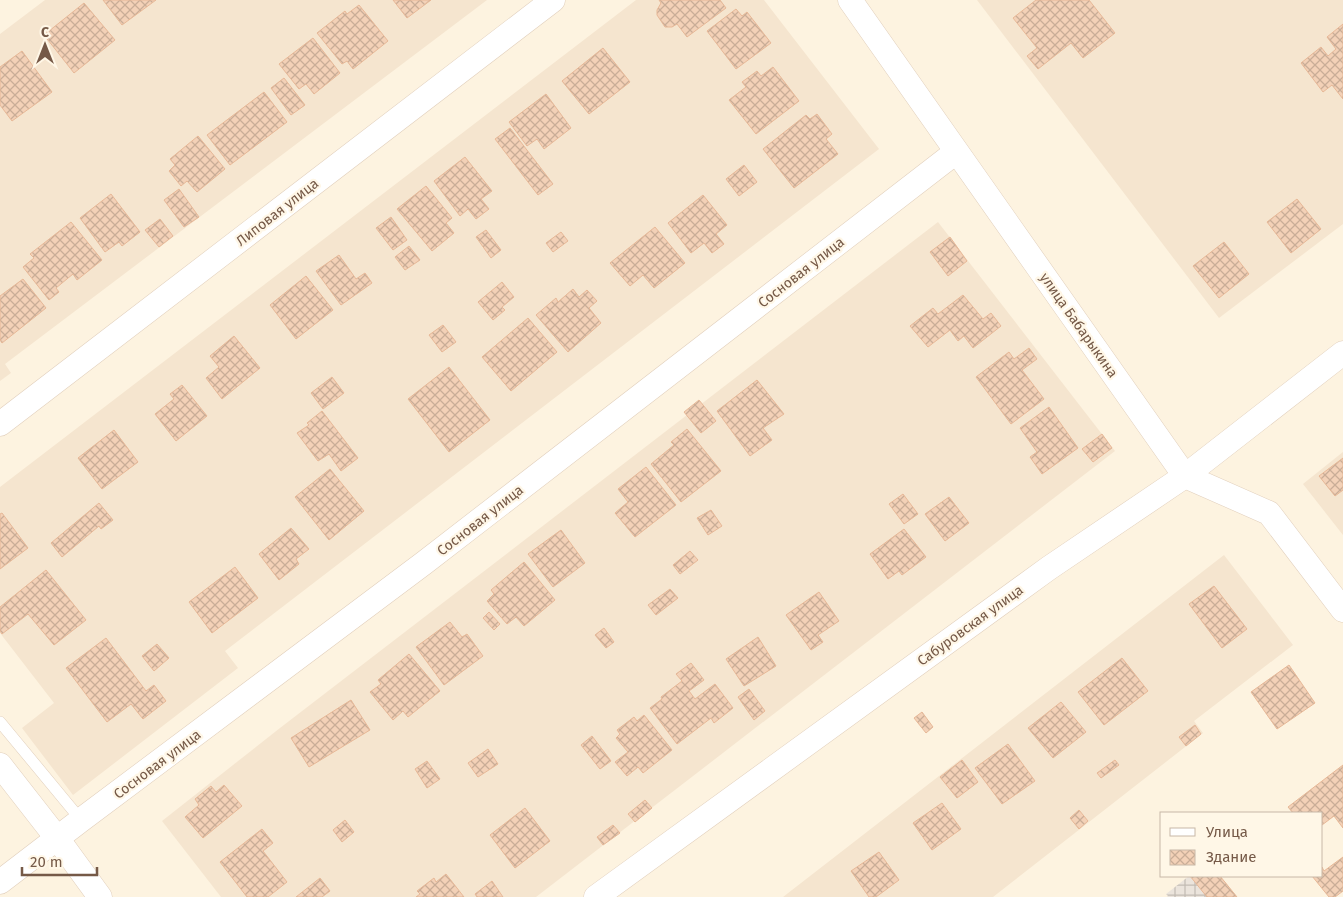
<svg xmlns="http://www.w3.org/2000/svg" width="1343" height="897" font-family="'Fira Sans',sans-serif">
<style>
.residential{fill:#f5e5cf}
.industrial{fill:url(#industrial-grid)}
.building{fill:url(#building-cross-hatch);stroke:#e7b897}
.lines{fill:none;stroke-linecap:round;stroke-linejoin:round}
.lane-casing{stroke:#e1cfbc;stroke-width:12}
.street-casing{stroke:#e1cfbc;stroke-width:25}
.lane{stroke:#fff;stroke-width:11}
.street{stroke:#fff;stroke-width:24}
.labels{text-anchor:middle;stroke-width:4.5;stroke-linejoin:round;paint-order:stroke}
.street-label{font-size:14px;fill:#755947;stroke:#fff7e7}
</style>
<defs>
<pattern id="industrial-grid" width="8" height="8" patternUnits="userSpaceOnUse" patternTransform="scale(1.25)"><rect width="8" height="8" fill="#ebe4dc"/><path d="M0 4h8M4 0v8" fill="none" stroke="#c3bcb4"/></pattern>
<pattern id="building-cross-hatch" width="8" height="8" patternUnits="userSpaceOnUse" patternTransform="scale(1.25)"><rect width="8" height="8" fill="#f3d1b7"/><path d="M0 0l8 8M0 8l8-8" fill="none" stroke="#c9ad97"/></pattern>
</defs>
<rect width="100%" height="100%" fill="#fdf3e0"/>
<g class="residential">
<polygon points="45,0 487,0 5,364 11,373 0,381 0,34"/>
<polygon points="636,0 764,0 879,149 225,651 238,668 73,795 22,728 54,703 0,633 0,487"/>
<polygon points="977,0 1343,0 1343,224 1219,318"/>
<polygon points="938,222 1115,451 536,897 221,897 162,821 280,728"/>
<polygon points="1343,452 1343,535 1303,484"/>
<polygon points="1224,555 1293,645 1194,721 1203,733 993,897 783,897"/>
</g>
<polygon class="industrial" points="1189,876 1220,876 1237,897 1167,897 1168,896 1166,894"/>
<g class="building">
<polygon points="103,0 156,0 122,25"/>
<polygon points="393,0 431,0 407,18"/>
<polygon points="659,0 720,0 726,8 687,37 677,24 672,27 665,27 657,15 657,10 661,3"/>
<polygon points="1036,0 1089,0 1115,33 1083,58 1071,43 1038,69 1027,56 1037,48 1013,18"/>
<polygon points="84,3 115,40 74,73 44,35"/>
<polygon points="359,5 388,41 353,69 347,61 342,64 317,33 345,11 347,14"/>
<polygon points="736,9 742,16 747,12 771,43 736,69 707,31"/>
<polygon points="1343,24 1343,99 1332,85 1323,92 1301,63 1321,47 1328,56 1336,49 1327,37"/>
<polygon points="313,38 340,73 314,94 306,84 299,89 279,64"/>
<polygon points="603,48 630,82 589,114 562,81"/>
<polygon points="22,51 52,92 12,121 0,105 0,67"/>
<polygon points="773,67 799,101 756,134 729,100 746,87 742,82 757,71 761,76"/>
<polygon points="284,78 305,105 291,115 271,88"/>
<polygon points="264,92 287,122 230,165 207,135"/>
<polygon points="546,94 571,128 544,149 537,139 527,146 509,122"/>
<polygon points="817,114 832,134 826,139 838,154 794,188 763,149 806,115 810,119"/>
<polygon points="510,128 553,184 538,195 495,139"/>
<polygon points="198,136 225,169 197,192 187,181 181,186 169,171 175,165 170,159"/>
<polygon points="465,157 492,191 481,199 489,209 476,219 468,209 460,216 434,181"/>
<polygon points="744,165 757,182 739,196 726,179"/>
<polygon points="426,186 452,218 446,223 454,233 432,251 397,209"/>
<polygon points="179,189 199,217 184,227 164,200"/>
<polygon points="111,194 140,232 122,246 119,242 105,252 80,218"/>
<polygon points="703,195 727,225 716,234 724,244 712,253 704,243 691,253 668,223"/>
<polygon points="1297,199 1321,229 1291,253 1267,222"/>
<polygon points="391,217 407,240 393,250 376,228"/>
<polygon points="160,219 173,236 159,247 145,230"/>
<polygon points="71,222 102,260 77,280 73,274 56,288 59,292 49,300 23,267 34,258 30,254"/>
<polygon points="655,227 685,263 654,288 643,275 630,286 610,263"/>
<polygon points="486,230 501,250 491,258 476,237"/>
<polygon points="561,232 568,241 553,252 546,243"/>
<polygon points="950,237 967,261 948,276 930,252"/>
<polygon points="1224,242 1249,274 1219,298 1193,266"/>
<polygon points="409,246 420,260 405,270 395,257"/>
<polygon points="339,255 356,279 365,273 372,283 341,305 316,271"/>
<polygon points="306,276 333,310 296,339 270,305"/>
<polygon points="23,279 46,308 2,343 0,340 0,296"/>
<polygon points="502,282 514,297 502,307 505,310 493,320 478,302"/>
<polygon points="573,289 579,297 587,290 597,301 589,308 601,323 568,352 536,315 556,298 558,302"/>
<polygon points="963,295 983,319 991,313 1001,326 973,348 964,336 958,341 950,330 928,347 910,326 933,308 938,314"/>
<polygon points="528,318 557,352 511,391 482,357"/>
<polygon points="443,325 456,342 442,352 429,335"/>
<polygon points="234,336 260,368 222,399 206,378 219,367 210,356"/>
<polygon points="1029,348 1037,359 1022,370 1044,399 1011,424 976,377 1009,352 1014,359"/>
<polygon points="449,367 490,420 449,452 408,399"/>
<polygon points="332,377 344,393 323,409 311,393"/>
<polygon points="757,380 784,414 763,428 772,440 750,456 717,411"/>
<polygon points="182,385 207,416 176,441 155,414 174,399 170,394"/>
<polygon points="699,400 716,421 701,433 684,412"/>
<polygon points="1049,407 1078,448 1042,474 1030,457 1037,452 1020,428"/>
<polygon points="322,411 358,458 341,471 329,454 318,461 297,433 309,425 307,423"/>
<polygon points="687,429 721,471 681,502 651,464 674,445 671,442"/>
<polygon points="114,430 138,462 102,489 78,458"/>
<polygon points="1102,434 1112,448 1093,462 1082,449"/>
<polygon points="1343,458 1343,490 1335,496 1319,476"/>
<polygon points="646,467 676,505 635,537 615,513 628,502 618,489"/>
<polygon points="330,469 364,511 329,540 295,497"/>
<polygon points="903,494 918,514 904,524 889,504"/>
<polygon points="949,497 969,523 945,541 925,514"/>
<polygon points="99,503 113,520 101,529 99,526 62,557 51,543"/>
<polygon points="711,510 722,526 708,535 697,518"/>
<polygon points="2,513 28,548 0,569 0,514"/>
<polygon points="291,528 309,549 296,559 299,564 279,580 259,554"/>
<polygon points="904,529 926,557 902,575 899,571 888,579 870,554"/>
<polygon points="561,530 585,563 553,587 528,554"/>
<polygon points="690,551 698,560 680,574 673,565"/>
<polygon points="524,562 555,600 524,626 516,617 507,624 487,601 494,594 491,590"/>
<polygon points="235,567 258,598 212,633 189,602"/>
<polygon points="46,570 86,620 54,645 28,614 2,634 0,631 0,607"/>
<polygon points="1214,586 1247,629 1222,648 1189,604"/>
<polygon points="670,589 678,598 656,615 648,605"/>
<polygon points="819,592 839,621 818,635 823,642 811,650 786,615"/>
<polygon points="489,612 500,624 494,630 483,618"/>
<polygon points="450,622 462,637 467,634 483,656 444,685 416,647"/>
<polygon points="604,628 614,642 606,648 595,635"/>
<polygon points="758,637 776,666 744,686 726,659"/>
<polygon points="106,638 146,691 154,685 166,701 143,719 131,704 107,722 66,668"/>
<polygon points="157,644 169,658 154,671 142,656"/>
<polygon points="409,654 440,691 408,717 403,711 393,720 370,692 381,684 378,680"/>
<polygon points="1122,658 1148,691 1104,725 1078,692"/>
<polygon points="691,663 704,680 689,691 695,699 715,684 733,708 714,723 711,718 677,744 650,708 662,699 661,697 682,681 676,674"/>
<polygon points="1289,665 1315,703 1277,729 1251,692"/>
<polygon points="749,689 765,711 754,720 738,697"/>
<polygon points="351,700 370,730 309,767 291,738"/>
<polygon points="1061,702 1086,732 1053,758 1028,728"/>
<polygon points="922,712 933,727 926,733 914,718"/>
<polygon points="644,715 672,750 643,773 638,767 627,776 615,762 628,752 616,738 620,734 617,730 634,717 637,721"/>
<polygon points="1195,725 1201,734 1186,746 1179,737"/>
<polygon points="592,736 611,761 600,769 581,745"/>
<polygon points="1008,744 1035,781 1002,804 975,768"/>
<polygon points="488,749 498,764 478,777 468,763"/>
<polygon points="962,760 978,782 957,798 940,777"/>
<polygon points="1115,760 1119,765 1101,778 1097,773"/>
<polygon points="427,761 440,779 427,788 415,769"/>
<polygon points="1343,765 1343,828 1334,816 1322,825 1322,813 1293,813 1288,807"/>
<polygon points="224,785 242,806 203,838 185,817 199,805 195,799 211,786 216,792"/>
<polygon points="645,800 652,808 635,822 628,814"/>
<polygon points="942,803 961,829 932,850 913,823"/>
<polygon points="525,808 550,841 515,868 490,835"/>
<polygon points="1079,810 1088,821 1079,829 1070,818"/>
<polygon points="345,820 354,832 342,842 333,830"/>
<polygon points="613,825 620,833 603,845 597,837"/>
<polygon points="262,829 273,843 263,851 287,882 268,897 247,897 220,862"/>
<polygon points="879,852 899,880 876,897 869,897 851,871"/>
<polygon points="1343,857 1343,891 1335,897 1329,897 1312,876 1322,876 1322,867 1324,871"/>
<polygon points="446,874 464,897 416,897 420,894 417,891 434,878 436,882"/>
<polygon points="1190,876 1220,876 1237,897 1207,897"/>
<polygon points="320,878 330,891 322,897 296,897"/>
<polygon points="492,881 503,897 477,897 475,894"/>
</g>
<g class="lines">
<defs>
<polyline id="lane" points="0,722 81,820"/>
<g id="street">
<polyline points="850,0 1185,476 1269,513 1343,610"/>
<polyline points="0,424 553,0"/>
<polyline points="0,765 57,838 100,897"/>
<polyline points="0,882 81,820 424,563 956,152"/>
<polyline points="596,897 1049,568 1185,476 1343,353"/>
</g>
</defs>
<use href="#lane" class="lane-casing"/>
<use href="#street" class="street-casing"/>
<use href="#lane" class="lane"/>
<use href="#street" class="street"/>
</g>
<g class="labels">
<g class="street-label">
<text transform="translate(277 212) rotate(-38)" y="5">Липовая улица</text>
<text transform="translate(801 272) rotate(-38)" y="5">Сосновая улица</text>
<text transform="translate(1079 325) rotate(55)" y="5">улица Бабарыкина</text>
<text transform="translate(480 520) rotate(-38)" y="5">Сосновая улица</text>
<text transform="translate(970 625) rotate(-36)" y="5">Сабуровская улица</text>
<text transform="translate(157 764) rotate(-37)" y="5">Сосновая улица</text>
</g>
</g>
<rect x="1160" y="812" width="162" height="65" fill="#fff7e7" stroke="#c8b8a7"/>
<rect x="1170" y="828" width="25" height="8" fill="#ffffff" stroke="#c8b8a7"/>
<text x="1206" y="837" font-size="15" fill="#755947">Улица</text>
<rect x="1170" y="850" width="25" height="15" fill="url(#building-cross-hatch)" stroke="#c8b8a7"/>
<text x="1206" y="862" font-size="15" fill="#755947">Здание</text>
<g transform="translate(45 45)" stroke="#fff7e7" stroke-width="4" paint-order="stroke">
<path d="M0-4L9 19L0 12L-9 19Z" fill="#755947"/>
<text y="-8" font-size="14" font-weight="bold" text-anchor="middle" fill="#755947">С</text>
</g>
<path d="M22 867v8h75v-8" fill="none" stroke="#755947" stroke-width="2.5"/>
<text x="30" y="867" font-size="15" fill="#755947" stroke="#fff7e7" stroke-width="4" paint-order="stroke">20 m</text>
</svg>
